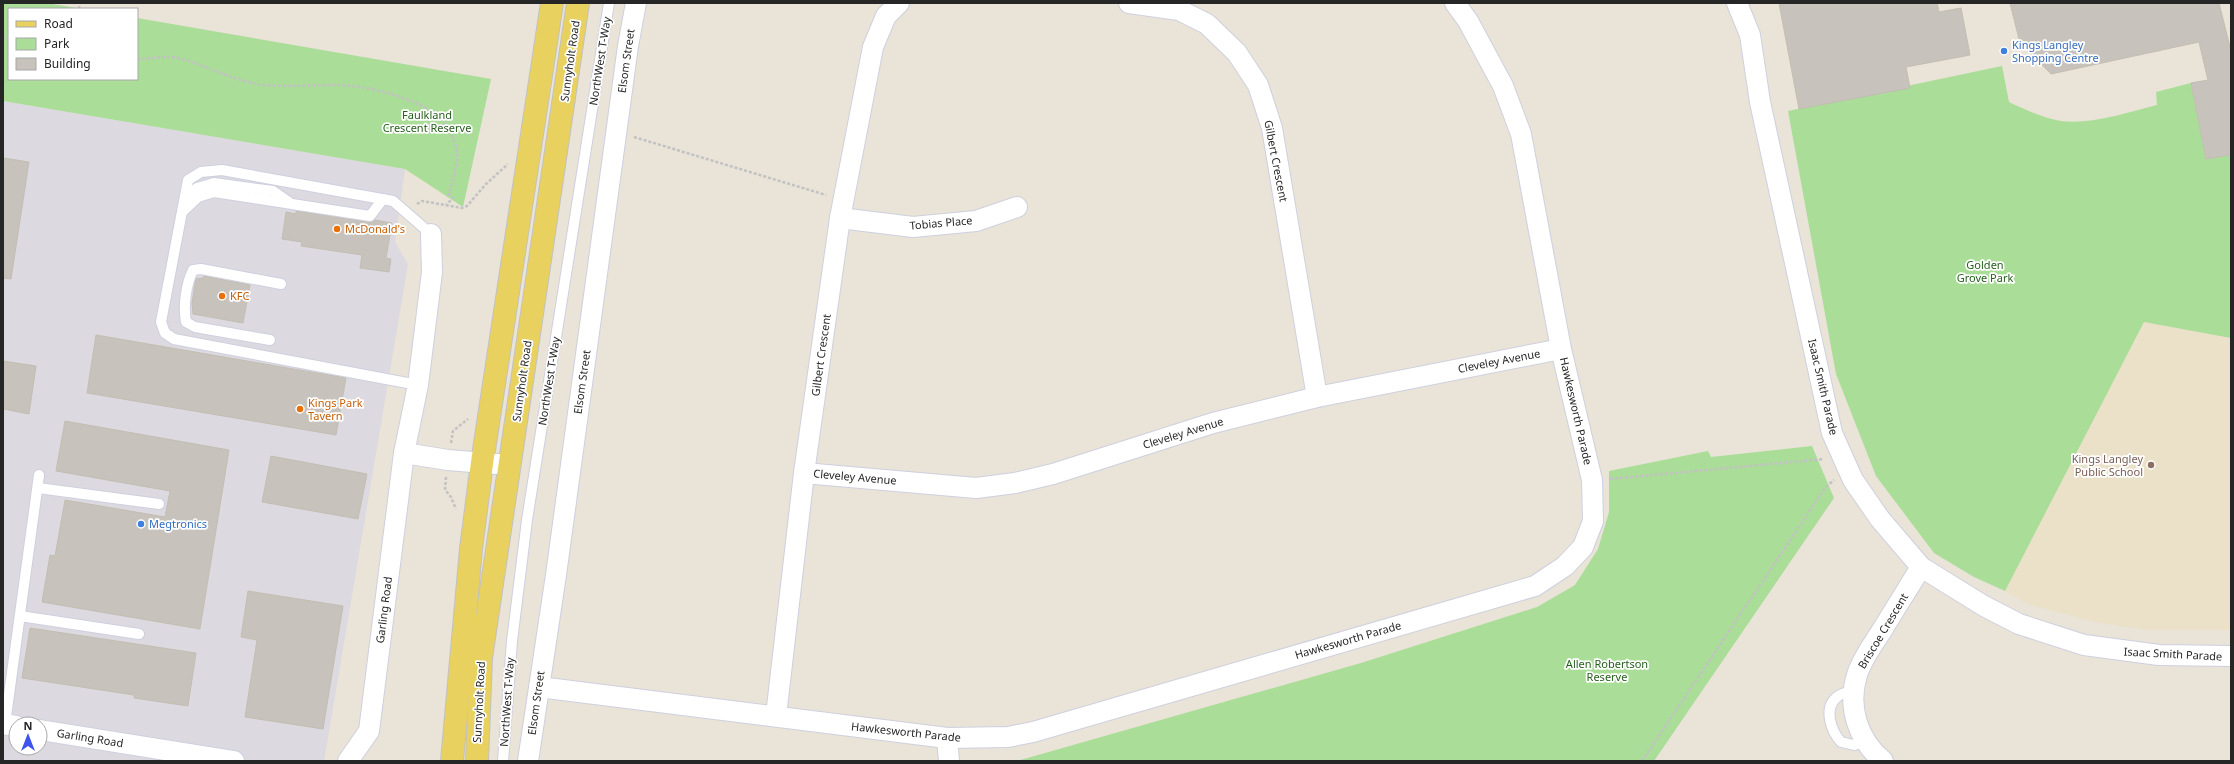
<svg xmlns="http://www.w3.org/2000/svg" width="2234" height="764" font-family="'Noto Sans',sans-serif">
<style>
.industrial{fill:#dcd9e1;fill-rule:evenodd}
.education{fill:#eae1c8}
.green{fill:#aadd97}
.building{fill:#c7c2bb;stroke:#c3beb2}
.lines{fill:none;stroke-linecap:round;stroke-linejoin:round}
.lane-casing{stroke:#ced0df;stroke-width:12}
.street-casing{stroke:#ced0df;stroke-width:22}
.primary-casing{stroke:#c2c2c2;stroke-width:24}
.path{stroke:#c2c2c2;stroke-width:2.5;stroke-dasharray:3 2;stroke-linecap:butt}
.lane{stroke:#fff;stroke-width:10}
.street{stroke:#fff;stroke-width:20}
.primary{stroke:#e8d15e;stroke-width:22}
.shop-dot{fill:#3f7fe0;stroke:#fff;stroke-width:1.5}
.food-dot{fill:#e8710a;stroke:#fff;stroke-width:1.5}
.education-dot{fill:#8d6e63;stroke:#fff;stroke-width:1.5}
.labels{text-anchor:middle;stroke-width:3.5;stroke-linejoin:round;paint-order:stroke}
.shop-label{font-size:11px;fill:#366cbe;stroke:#fff;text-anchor:start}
.street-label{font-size:11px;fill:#262626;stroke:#fff}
.park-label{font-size:11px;fill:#255e1c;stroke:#fff}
.food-label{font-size:11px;fill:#c56008;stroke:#fff;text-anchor:start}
.education-label{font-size:11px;fill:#785e54;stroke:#fff;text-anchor:end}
</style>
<rect width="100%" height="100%" fill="#e9e3d8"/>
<path class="industrial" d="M 3,101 L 405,169 L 395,242 L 408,264 L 324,761 L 3,761 ZM 16,724 L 40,724 L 40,748 L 16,748 Z"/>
<polygon class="education" points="2144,322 2231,338 2231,630 2149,630 2099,623 2030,605 2005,591"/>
<g class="green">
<polygon points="3,3 47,3 82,9 9,9 9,79 137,79 137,18 491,79 463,207 405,169 3,101"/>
<path d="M 2002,66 L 2009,102 C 2026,110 2043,118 2061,121 C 2092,125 2128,112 2157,105 L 2156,92 L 2191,83 L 2206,159 L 2231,155 L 2231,338 L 2144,322 L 2005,591 L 1974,577 L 1934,553 L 1876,476 L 1836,374 L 1788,111 Z"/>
<polygon points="1812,446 1834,498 1654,761 1017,761 1361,663 1537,607 1575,585 1598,549 1609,512 1609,471 1708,451 1711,457"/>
</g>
<g class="building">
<polygon points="1779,3 1937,3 1939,12 1961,8 1970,55 1906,67 1910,88 1799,109"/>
<polygon points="2010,3 2219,3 2231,51 2231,155 2206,159 2191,83 2208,80 2199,42 2051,74 2020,43"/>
<polygon points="3,158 29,162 11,279 3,278"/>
<polygon points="296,211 369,222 375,220 392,223 386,258 391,259 389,272 360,268 362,255 301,246 302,242 282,239 286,212 296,214"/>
<polygon points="204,276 250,285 243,323 193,314 192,303 195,284 196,279 203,278"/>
<polygon points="96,335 346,378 336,435 87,393"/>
<polygon points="3,361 36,366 29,414 3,409"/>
<polygon points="65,421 229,450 200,629 42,602 50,555 55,556 65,500 165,517 170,491 56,471"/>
<polygon points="271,456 367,474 358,519 262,502"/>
<polygon points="248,591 343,606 323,729 245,717 257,640 241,637"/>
<polygon points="30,628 196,653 188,706 134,698 134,695 22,678"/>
</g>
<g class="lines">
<defs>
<g id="lane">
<polyline points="185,197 197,188 214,183 273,191 289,202"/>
<polyline points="182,212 198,197 214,192 370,216 383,199"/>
<path d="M 270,340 L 195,327 L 186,322 C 183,306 186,284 193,270 L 201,269 L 281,284"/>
<polyline points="418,385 174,339 165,333 161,322 188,180 201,172 222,170 393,201 431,234"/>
<polyline points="38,488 159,504"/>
<polyline points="20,616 139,634"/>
<path d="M 1854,690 C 1849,692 1841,693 1837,697 C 1823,708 1831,731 1841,742 L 1854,745 L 1866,741"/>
<polyline points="5,724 39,475"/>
<polyline points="503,761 512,641 527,520 609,3"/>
</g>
<g id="street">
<polyline points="1129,3 1179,10 1207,24 1237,53 1258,85 1272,128 1317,397"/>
<polyline points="1737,3 1750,35 1760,102 1832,433 1853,480 1880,519 1921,567 1984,606 2019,624 2084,645 2159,655 2231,656"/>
<polyline points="840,218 913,227 976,221 1017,207"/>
<polyline points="404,453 448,460 509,465"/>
<polyline points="804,473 976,488 1015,483 1053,474 1213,423 1317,397 1561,349"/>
<polyline points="539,687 947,738 1008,737 1033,732 1535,586 1565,566 1583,547 1593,521 1592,480 1561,349 1521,134 1503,86 1468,21 1455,3"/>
<polyline points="776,716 804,473 840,218 873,47 886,16 899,3"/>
<polyline points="3,724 16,726"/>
<polyline points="40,730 234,761"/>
<polyline points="947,738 949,761"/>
<polyline points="348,761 369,731 404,453 418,385 432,272 431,234"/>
<polyline points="528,761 556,575 628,46 636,3"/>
<path d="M 1883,761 C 1858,740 1847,707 1857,675 C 1862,658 1875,642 1884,627 C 1896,607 1909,587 1921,567"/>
</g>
<g id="primary">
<polyline points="452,761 471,549 482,463 552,3"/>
<polyline points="477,761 481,658 578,3"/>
</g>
</defs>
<use href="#lane" class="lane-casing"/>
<use href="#street" class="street-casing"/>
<use href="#primary" class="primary-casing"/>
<g class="path">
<polyline points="79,9 80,3"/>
<polyline points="3,37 9,39"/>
<path d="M 137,60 C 152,58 168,55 182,59 C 210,67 234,81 263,85 C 288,87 313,85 338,85 C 365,85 414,98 436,114 C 446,122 453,135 456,147 C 460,161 452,180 449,194 L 453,198 L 446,205"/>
<polyline points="634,137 826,195"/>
<polyline points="417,204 422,201 462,208 467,206 486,184 508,164"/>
<polyline points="451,443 453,431 468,419"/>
<polyline points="446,477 445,490 451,497 456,509"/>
<polyline points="1610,479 1824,459"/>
<polyline points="1642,761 1825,488 1834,480"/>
</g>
<use href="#lane" class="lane"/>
<use href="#street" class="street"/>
<use href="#primary" class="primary"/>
</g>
<g class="shop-dot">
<circle cx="2004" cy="51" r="4"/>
<circle cx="141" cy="524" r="4"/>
</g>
<g class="food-dot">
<circle cx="337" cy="229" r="4"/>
<circle cx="222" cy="296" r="4"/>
<circle cx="300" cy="409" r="4"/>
</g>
<circle class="education-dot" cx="2151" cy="465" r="4"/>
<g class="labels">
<g class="shop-label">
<text x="2012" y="49">Kings Langley<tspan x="2012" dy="13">Shopping Centre</tspan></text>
<text x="149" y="528">Megtronics</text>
</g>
<g class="street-label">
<text transform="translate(570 61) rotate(-82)" y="4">Sunnyholt Road</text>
<text transform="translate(600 61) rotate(-81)" y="4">NorthWest T-Way</text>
<text transform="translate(626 61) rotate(-82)" y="4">Elsom Street</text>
<text transform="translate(1276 161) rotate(79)" y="4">Gilbert Crescent</text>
<text transform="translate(941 223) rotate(-5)" y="4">Tobias Place</text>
<text transform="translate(821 355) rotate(-82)" y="4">Gilbert Crescent</text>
<text transform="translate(1499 361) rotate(-11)" y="4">Cleveley Avenue</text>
<text transform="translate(522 381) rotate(-82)" y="4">Sunnyholt Road</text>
<text transform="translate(549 381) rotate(-81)" y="4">NorthWest T-Way</text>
<text transform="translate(582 382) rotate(-82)" y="4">Elsom Street</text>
<text transform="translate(1823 387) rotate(77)" y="4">Isaac Smith Parade</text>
<text transform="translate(1576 411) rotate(77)" y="4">Hawkesworth Parade</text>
<text transform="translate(1183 433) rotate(-17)" y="4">Cleveley Avenue</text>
<text transform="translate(855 477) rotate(5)" y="4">Cleveley Avenue</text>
<text transform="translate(384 610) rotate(-83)" y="4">Garling Road</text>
<text transform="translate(1883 631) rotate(-59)" y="4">Briscoe Crescent</text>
<text transform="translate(1348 640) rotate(-16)" y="4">Hawkesworth Parade</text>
<text transform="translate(2173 654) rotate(3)" y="4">Isaac Smith Parade</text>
<text transform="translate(479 702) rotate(-87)" y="4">Sunnyholt Road</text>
<text transform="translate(507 702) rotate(-86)" y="4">NorthWest T-Way</text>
<text transform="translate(536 703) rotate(-82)" y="4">Elsom Street</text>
<text transform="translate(906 732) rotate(6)" y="4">Hawkesworth Parade</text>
<text transform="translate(90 738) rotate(9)" y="4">Garling Road</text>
</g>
<g class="park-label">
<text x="427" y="119">Faulkland<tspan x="427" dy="13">Crescent Reserve</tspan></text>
<text x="1985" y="269">Golden<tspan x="1985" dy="13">Grove Park</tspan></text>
<text x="1607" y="668">Allen Robertson<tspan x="1607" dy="13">Reserve</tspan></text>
</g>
<g class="food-label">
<text x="345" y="233">McDonald's</text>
<text x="230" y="300">KFC</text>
<text x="308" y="407">Kings Park<tspan x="308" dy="13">Tavern</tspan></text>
</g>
<g class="education-label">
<text x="2143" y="463">Kings Langley<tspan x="2143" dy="13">Public School</tspan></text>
</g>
</g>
<rect width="2234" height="764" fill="none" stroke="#262626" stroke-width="8"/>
<rect x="8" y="8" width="130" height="72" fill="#ffffff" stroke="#a8a8a8"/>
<rect x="16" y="21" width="20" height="6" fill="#e8d15e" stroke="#a8a8a8"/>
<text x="44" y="28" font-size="12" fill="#262626">Road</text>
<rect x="16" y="38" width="20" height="12" fill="#aadd97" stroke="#a8a8a8"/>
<text x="44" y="48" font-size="12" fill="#262626">Park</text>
<rect x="16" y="58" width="20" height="12" fill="#c7c2bb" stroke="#a8a8a8"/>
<text x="44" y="68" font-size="12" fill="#262626">Building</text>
<g transform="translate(28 736)"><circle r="19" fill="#ffffff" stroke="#a8a8a8"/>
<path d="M0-3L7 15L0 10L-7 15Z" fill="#3e54ef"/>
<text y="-6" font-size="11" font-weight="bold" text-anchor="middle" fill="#262626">N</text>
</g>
</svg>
